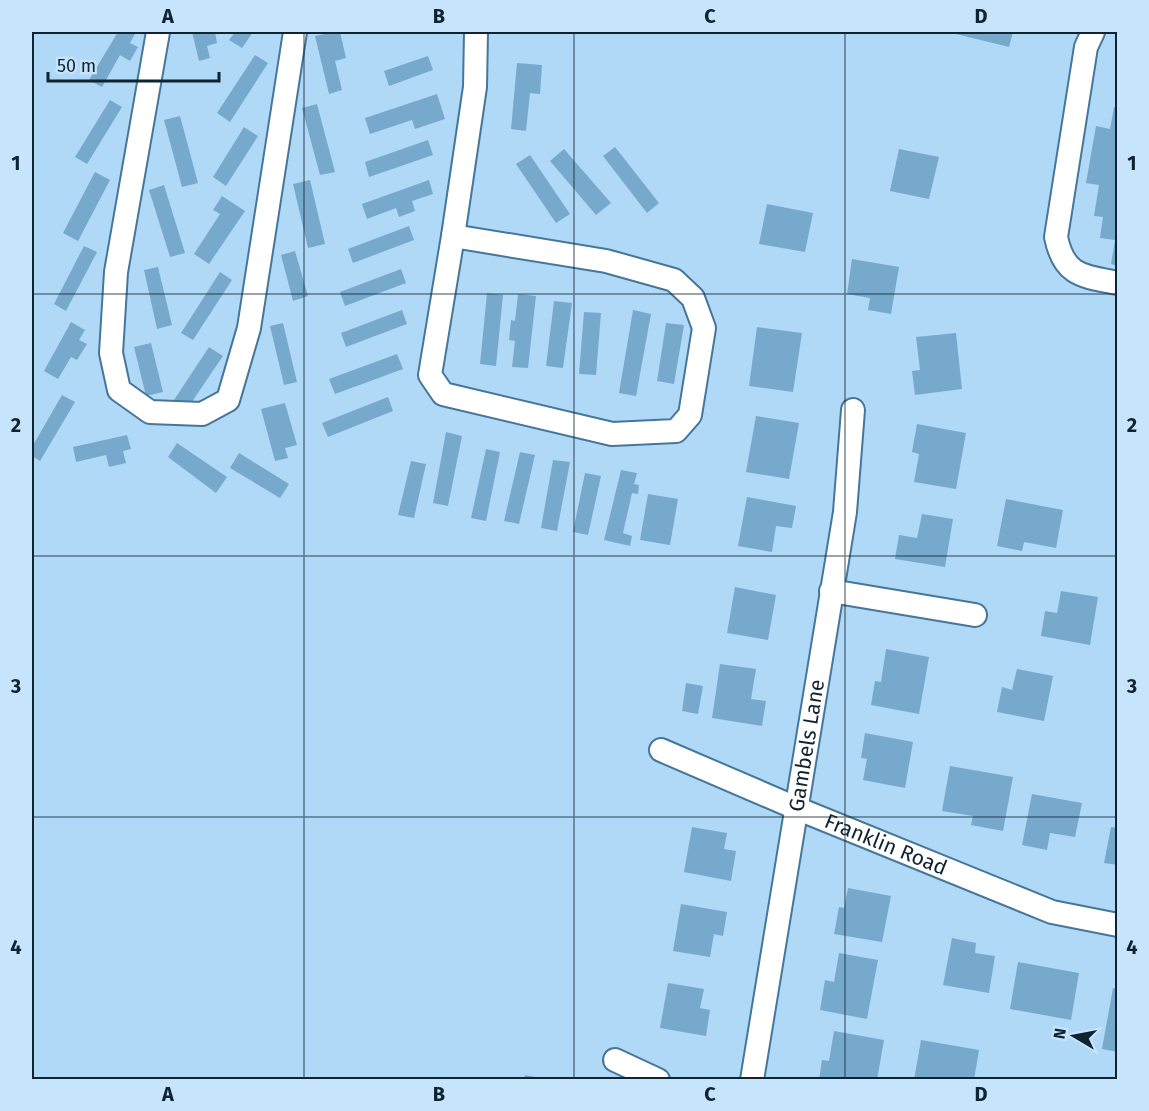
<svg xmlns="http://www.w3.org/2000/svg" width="1149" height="1111" font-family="'Fira Sans',sans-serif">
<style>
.building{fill:#77a9cd}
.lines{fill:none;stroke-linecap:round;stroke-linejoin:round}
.minor-casing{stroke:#467699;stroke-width:26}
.minor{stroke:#fff;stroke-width:22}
.grid{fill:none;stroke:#0f2331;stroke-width:1.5;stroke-opacity:0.55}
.labels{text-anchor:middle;stroke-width:4.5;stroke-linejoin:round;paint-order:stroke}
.street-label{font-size:21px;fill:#0f2331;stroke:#c6e4fc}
.neatline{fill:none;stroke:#0f2331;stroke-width:2}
.grid-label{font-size:20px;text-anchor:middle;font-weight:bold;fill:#0f2331}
</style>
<rect width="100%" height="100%" fill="#b0d9f7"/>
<g class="building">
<polygon points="118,32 136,32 130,43 138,47 130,61 120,55 102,87 89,80"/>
<polygon points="192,32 215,32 217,43 207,46 210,58 199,61"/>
<polygon points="235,32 253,32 242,48 229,40"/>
<polygon points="334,32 340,32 346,58 335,61 342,90 329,94 315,36"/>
<polygon points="948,32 1013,32 1009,47"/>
<polygon points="255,55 268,63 230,122 217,113"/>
<polygon points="428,56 433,70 389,86 384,71"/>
<polygon points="517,63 542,65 540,94 530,93 526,131 511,129"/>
<polygon points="437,94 445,119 415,129 412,120 370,134 365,118"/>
<polygon points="110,100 122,107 87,164 75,157"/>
<polygon points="317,104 335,172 320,175 302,108"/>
<polygon points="1114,107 1118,108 1118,266 1111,264 1115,240 1100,238 1103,217 1094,216 1099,185 1086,183 1096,126 1110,129"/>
<polygon points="180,116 198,183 182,187 164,120"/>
<polygon points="244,127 258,136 226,186 213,177"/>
<polygon points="428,140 433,155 369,177 365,162"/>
<polygon points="615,147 659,203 647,213 603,156"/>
<polygon points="564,149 611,203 596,215 550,161"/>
<polygon points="899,149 939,157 929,199 890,191"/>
<polygon points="530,155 570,214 556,223 516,164"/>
<polygon points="95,172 110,180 78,241 63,233"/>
<polygon points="310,180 325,244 308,248 293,184"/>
<polygon points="429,180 433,194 412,201 415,211 399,217 396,208 367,219 362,204"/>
<polygon points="164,185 185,253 170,257 149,190"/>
<polygon points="222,196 245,211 209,264 194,254 220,214 213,210"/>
<polygon points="767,204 813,213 805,252 759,244"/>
<polygon points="409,226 414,240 353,263 348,249"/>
<polygon points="84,246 97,252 66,311 54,304"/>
<polygon points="295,251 308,296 293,301 281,255"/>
<polygon points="852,259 899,267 891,314 868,310 870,298 847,294"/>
<polygon points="158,267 172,325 157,329 144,270"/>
<polygon points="401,269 406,283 345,306 340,292"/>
<polygon points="220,272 232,280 193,340 181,333"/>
<polygon points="487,293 503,295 496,366 480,364"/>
<polygon points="518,294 536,296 528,368 512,367 515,341 509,340 511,320 515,321"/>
<polygon points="554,301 572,303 563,368 546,366"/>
<polygon points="402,310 407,324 346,347 341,333"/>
<polygon points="633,310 651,314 636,396 619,393"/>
<polygon points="584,312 601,313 596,375 579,374"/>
<polygon points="71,322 85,330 79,340 87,344 77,360 71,357 58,379 44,371"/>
<polygon points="283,323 297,382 284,385 270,326"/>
<polygon points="666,323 684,325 674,384 657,381"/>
<polygon points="757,327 802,333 793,392 749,386"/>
<polygon points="956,333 962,389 915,395 912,371 920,370 916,337"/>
<polygon points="151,343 163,392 146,396 134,347"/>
<polygon points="209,347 223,356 187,409 174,400"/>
<polygon points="397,354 403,369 335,394 329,379"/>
<polygon points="62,395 75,402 40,461 32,456 32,447"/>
<polygon points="388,397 393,411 328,437 322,423"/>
<polygon points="285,403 297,445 285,448 288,458 275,461 261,409"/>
<polygon points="756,416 799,423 789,479 746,472"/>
<polygon points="917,424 966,433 956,489 914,482 919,454 912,452"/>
<polygon points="446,432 462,436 448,506 433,503"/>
<polygon points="127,435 131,449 123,451 126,463 109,467 106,455 76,462 73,447"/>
<polygon points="177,443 227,477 216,493 168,457"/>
<polygon points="486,449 500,452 486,521 471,518"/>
<polygon points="520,452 535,455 519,524 504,521"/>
<polygon points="239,453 289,484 280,498 230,468"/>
<polygon points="553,460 570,462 557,531 541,528"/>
<polygon points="411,461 426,464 414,518 398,515"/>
<polygon points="621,470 637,473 634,484 639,485 638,494 632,493 623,533 632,536 630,546 604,540"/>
<polygon points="585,473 601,476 588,535 573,532"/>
<polygon points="648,494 678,499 670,545 640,540"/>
<polygon points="747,497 796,506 792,528 776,526 772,552 738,546"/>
<polygon points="1006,499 1063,510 1056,548 1024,542 1022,551 997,546"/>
<polygon points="922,514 953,519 945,567 895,559 899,535 917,538"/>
<polygon points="735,587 776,595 768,640 727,633"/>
<polygon points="1061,591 1098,597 1090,645 1041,636 1045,611 1057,613"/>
<polygon points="886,649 929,657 919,714 871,705 875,681 881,682"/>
<polygon points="720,664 756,669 751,699 766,701 762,726 712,718"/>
<polygon points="1017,669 1053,676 1044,721 997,712 1002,687 1012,690"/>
<polygon points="686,683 703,686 698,714 682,711"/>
<polygon points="865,733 913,742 905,788 863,780 867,759 861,758"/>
<polygon points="950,766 1013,777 1003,831 971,825 973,816 942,811"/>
<polygon points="1032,794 1082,803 1075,837 1050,833 1047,850 1022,845"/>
<polygon points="692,827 727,833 724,849 736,851 731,881 684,872"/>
<polygon points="1111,827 1118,828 1118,865 1104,863"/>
<polygon points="848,888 891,896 882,942 834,934 839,907 844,908"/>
<polygon points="681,904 727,912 723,936 714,934 710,957 673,951"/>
<polygon points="952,938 976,943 975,953 995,956 989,993 943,985"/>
<polygon points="839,953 878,960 867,1019 820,1010 825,980 834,982"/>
<polygon points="1018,962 1079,973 1071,1020 1010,1009"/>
<polygon points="668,983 704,989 700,1008 710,1010 706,1036 660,1028"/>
<polygon points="1113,988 1118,988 1118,1052 1102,1049"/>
<polygon points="834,1031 884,1040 877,1080 819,1080 822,1060 829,1061"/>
<polygon points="921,1040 979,1050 974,1080 914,1080"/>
<polygon points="525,1075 541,1078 541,1080 524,1080"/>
</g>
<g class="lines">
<defs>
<g id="minor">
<polyline points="158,32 116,272 111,353 119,390 150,412 202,414 228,400 249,328 295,32"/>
<path d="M 1093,32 L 1086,47 L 1056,237 C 1064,276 1082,276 1118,283"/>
<polygon points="453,236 606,261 674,280 693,298 704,328 690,415 676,431 612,434 443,394 430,375"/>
<polyline points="453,236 475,87 476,32"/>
<polyline points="831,591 975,615"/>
<path id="s1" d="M 661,750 L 796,808 L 1052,912 L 1118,925"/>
<polyline points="615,1060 658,1080"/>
<path id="s2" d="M 752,1080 L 845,512 L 853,410"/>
</g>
</defs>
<use href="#minor" class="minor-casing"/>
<use href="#minor" class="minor"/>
</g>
<path class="grid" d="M 304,32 L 304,1080M 574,32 L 574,1080M 845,32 L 845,1080M 32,294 L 1118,294M 32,556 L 1118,556M 32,817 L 1118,817"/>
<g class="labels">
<g class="street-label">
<text dy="7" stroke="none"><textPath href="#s2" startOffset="339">Gambels Lane</textPath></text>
<text dy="7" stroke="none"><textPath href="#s1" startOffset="244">Franklin Road</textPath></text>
</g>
</g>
<rect width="1149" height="1111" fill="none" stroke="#c6e4fc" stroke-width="66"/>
<g transform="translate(1074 1036) rotate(280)" stroke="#c6e4fc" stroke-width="4.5" paint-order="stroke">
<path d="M0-4.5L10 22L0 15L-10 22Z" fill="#0f2331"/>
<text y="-9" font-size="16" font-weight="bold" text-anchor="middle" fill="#0f2331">N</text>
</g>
<path d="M48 72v9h171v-9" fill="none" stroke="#0f2331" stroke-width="3"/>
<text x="57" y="72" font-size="18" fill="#0f2331" stroke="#c6e4fc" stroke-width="4.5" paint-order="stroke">50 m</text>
<rect x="33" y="33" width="1083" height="1045" class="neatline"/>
<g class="grid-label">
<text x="168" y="23">A</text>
<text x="439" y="23">B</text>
<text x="710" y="23">C</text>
<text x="981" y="23">D</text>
<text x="16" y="170">1</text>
<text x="1132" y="170">1</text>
<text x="16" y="432">2</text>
<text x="1132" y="432">2</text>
<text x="16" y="693">3</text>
<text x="1132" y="693">3</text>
<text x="16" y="954">4</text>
<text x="1132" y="954">4</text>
<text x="168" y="1101">A</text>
<text x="439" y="1101">B</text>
<text x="710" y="1101">C</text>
<text x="981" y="1101">D</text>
</g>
</svg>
